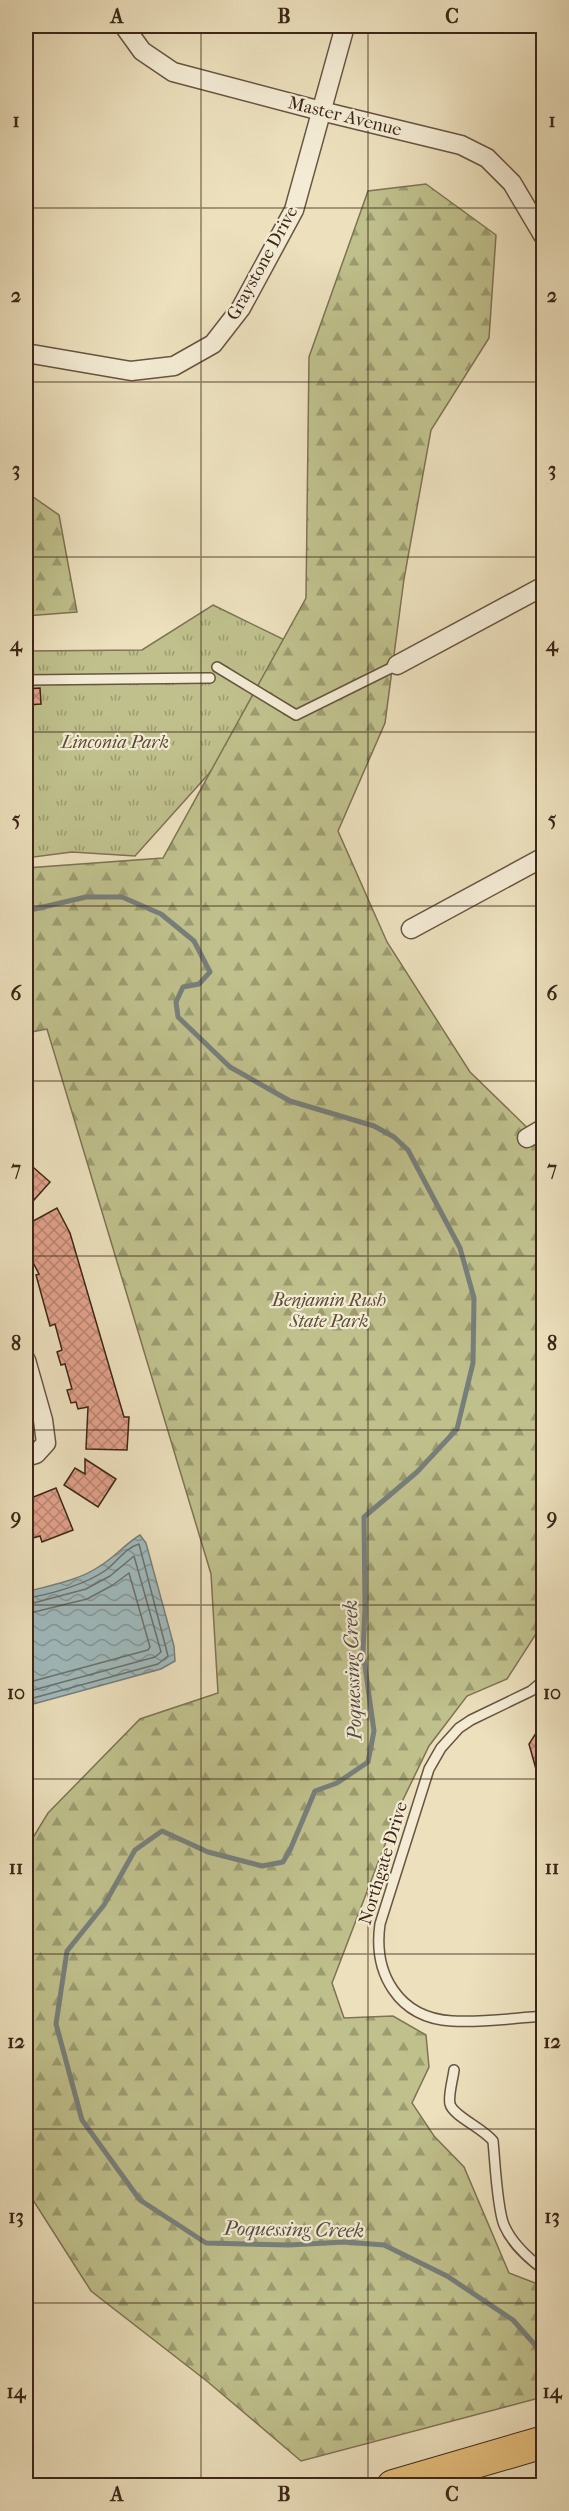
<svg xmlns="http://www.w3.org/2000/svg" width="569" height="2511" font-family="'IM FELL French Canon',serif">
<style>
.grass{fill:url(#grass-tufts);stroke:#7e7352;stroke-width:1.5}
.forest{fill:url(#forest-firs);stroke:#7e7352;stroke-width:1.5}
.water{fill:url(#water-waves);stroke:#777f7b;stroke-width:1.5}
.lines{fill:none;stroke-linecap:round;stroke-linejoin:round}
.shore{stroke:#6e706a;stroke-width:1.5}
.stream{stroke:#777f7b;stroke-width:5}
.building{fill:url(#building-cross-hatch);stroke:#3c2617;stroke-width:1.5}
.service-casing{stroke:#685440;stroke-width:12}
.minor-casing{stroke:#685440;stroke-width:21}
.trunk-casing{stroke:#3c2617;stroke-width:34}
.service{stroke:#f3ebd4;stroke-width:9}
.minor{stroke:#f3ebd4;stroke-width:18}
.trunk{stroke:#e6c07e;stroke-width:32}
.grid{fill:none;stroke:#3c2617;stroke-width:1.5;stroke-opacity:0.55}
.labels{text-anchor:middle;stroke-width:4.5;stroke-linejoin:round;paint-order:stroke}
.street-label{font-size:18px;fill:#3c2617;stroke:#f3ebd4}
.park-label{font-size:18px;font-style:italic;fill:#5d4c34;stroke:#f3ebd4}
.water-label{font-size:20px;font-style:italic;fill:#554b40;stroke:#f3ebd4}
.neatline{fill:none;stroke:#3c2617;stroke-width:2}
.grid-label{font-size:20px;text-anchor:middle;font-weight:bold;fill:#3c2617}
</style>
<defs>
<pattern id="grass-tufts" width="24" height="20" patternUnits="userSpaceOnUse" patternTransform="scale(1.5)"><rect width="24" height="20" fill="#bfc08c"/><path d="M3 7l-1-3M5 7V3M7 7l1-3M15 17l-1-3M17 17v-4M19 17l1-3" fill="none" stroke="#9c9c71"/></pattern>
<pattern id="forest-firs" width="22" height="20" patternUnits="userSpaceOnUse" patternTransform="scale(1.5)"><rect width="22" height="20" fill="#bfc08c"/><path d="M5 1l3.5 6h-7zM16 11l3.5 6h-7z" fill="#9c9c71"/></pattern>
<pattern id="water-waves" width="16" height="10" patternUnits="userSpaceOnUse" patternTransform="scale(1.5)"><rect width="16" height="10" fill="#9fbabd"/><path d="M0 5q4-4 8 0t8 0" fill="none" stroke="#839799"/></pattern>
<pattern id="building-cross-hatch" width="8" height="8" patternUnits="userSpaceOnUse" patternTransform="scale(1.5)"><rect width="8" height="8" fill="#e2a18b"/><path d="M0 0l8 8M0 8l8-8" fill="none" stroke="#b88371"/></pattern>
</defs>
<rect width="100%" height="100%" fill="#ece0bd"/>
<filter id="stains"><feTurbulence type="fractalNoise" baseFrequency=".00333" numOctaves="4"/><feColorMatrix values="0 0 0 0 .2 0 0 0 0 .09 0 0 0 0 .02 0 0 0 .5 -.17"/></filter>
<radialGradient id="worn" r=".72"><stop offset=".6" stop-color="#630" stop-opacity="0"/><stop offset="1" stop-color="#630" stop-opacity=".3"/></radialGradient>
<polygon class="grass" points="213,605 293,644 213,769 135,856 72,852 26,858 26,651 142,650"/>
<g class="forest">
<polygon points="426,184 496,235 489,338 431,430 404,579 385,723 338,831 387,942 470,1072 543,1143 543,1623 507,1679 467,1696 429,1746 399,1808 332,1983 344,2018 393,2016 426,2035 429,2067 412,2103 434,2136 464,2167 509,2273 543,2286 543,2397 301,2461 208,2382 91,2291 26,2189 26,1849 48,1813 140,1719 218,1693 211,1574 47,1029 26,1033 26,868 163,858 306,598 309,357 368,191"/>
<polygon points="26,492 59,515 77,612 26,616"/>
</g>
<path class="water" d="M 140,1535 L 146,1543 L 174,1646 L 175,1661 L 161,1669 L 26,1706 L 26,1592 C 51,1585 78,1581 100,1566 C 115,1557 125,1544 140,1535 Z"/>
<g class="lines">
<g class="shore">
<path d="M 26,1598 C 49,1595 87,1584 106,1570 C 117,1562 125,1548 139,1544 L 168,1656 L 158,1664 L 26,1700"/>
<polyline points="26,1605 86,1589 110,1576 134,1556 161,1652 155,1657 26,1692"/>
<polyline points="26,1614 87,1599 113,1585 129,1573 150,1647 148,1650 26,1683"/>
</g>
<polyline class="stream" points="26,911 86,897 122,897 161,914 194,941 210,972 199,984 183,987 176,1002 178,1017 230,1067 290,1101 374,1126 394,1137 408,1150 460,1248 474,1298 473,1363 457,1429 417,1472 364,1517 365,1608 363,1652 374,1731 368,1762 337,1783 315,1791 290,1850 283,1862 262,1866 208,1852 162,1831 135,1850 104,1905 67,1951 56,2024 82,2120 140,2200 206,2243 289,2245 344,2242 384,2245 447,2276 513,2320 544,2355"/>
</g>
<g class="building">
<polygon points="40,688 41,704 26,705 26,689"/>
<polygon points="26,1161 50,1182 26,1209"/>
<polygon points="57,1208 70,1233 124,1417 129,1417 127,1450 86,1449 88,1407 78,1409 76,1402 71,1403 67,1390 72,1389 65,1364 61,1365 57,1352 62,1350 55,1324 50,1326 36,1275 39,1274 26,1249 26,1225"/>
<polygon points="85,1459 116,1479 98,1507 64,1485 75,1468 85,1474"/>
<polygon points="56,1488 73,1530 42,1542 40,1536 26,1540 26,1500"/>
<polygon points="543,1722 543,1779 539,1780 529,1744"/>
</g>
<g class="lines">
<defs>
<g id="service">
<polyline points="217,667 296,715 397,665"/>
<polyline points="26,680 210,678"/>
<path d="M 544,1680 L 531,1691 L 471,1720 L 459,1728 L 441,1748 L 429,1769 L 380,1924 C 373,1973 398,2018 452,2021 C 482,2023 513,2018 544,2016"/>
<path d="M 454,2070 C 453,2079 448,2095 450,2104 C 453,2116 483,2128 493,2141 C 495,2161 497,2208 504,2225 C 512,2244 528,2258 544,2270"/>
</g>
<g id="minor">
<polyline points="124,26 142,51 173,72 321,111 461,145 487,158 512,183 544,237"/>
<polyline points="26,353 131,371 174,366 213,344 241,308 294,210 345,26"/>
<polyline points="397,665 544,586"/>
<polyline points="411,929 544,857"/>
<polyline points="527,1138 544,1128"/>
<polyline points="26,1360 43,1420 46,1443 36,1454 26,1457"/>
</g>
<polyline id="trunk" points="393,2486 544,2442"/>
</defs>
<use href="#service" class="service-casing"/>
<use href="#minor" class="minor-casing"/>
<use href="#trunk" class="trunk-casing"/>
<use href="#service" class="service"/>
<use href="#minor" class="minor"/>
<use href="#trunk" class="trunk"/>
</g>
<path class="grid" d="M 201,26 L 201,2486M 368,26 L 368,2486M 26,208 L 544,208M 26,382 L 544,382M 26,557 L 544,557M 26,732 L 544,732M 26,906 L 544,906M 26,1081 L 544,1081M 26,1256 L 544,1256M 26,1430 L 544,1430M 26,1605 L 544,1605M 26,1779 L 544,1779M 26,1954 L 544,1954M 26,2129 L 544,2129M 26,2303 L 544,2303"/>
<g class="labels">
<g class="street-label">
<text transform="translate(345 116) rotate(14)" y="6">Master Avenue</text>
<text transform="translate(262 263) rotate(-61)" y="6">Graystone Drive</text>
<text transform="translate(383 1863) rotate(-73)" y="6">Northgate Drive</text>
</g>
<g class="park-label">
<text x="115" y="748">Linconia Park</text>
<text x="329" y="1306">Benjamin Rush<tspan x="329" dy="21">State Park</tspan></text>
</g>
<g class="water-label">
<text transform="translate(352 1670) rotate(-92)" y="7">Poquessing Creek</text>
<text transform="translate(294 2229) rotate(1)" y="7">Poquessing Creek</text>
</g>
</g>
<rect width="569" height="2511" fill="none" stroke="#ece0bd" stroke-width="66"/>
<rect x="33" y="33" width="503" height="2445" class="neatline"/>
<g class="grid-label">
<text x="117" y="23">A</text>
<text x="284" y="23">B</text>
<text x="452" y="23">C</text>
<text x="16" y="127">1</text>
<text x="552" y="127">1</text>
<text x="16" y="302">2</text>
<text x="552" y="302">2</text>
<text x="16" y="476">3</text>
<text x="552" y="476">3</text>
<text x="16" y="651">4</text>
<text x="552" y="651">4</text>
<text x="16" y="826">5</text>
<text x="552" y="826">5</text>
<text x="16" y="1000">6</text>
<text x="552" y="1000">6</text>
<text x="16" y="1175">7</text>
<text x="552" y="1175">7</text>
<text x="16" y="1350">8</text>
<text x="552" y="1350">8</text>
<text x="16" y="1524">9</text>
<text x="552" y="1524">9</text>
<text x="16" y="1699">10</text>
<text x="552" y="1699">10</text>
<text x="16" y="1874">11</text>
<text x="552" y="1874">11</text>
<text x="16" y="2048">12</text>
<text x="552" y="2048">12</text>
<text x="16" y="2223">13</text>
<text x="552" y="2223">13</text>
<text x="16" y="2398">14</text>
<text x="552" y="2398">14</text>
<text x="117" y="2501">A</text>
<text x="284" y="2501">B</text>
<text x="452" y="2501">C</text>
</g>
<rect width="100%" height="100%" filter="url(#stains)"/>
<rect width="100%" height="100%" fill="url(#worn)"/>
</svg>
